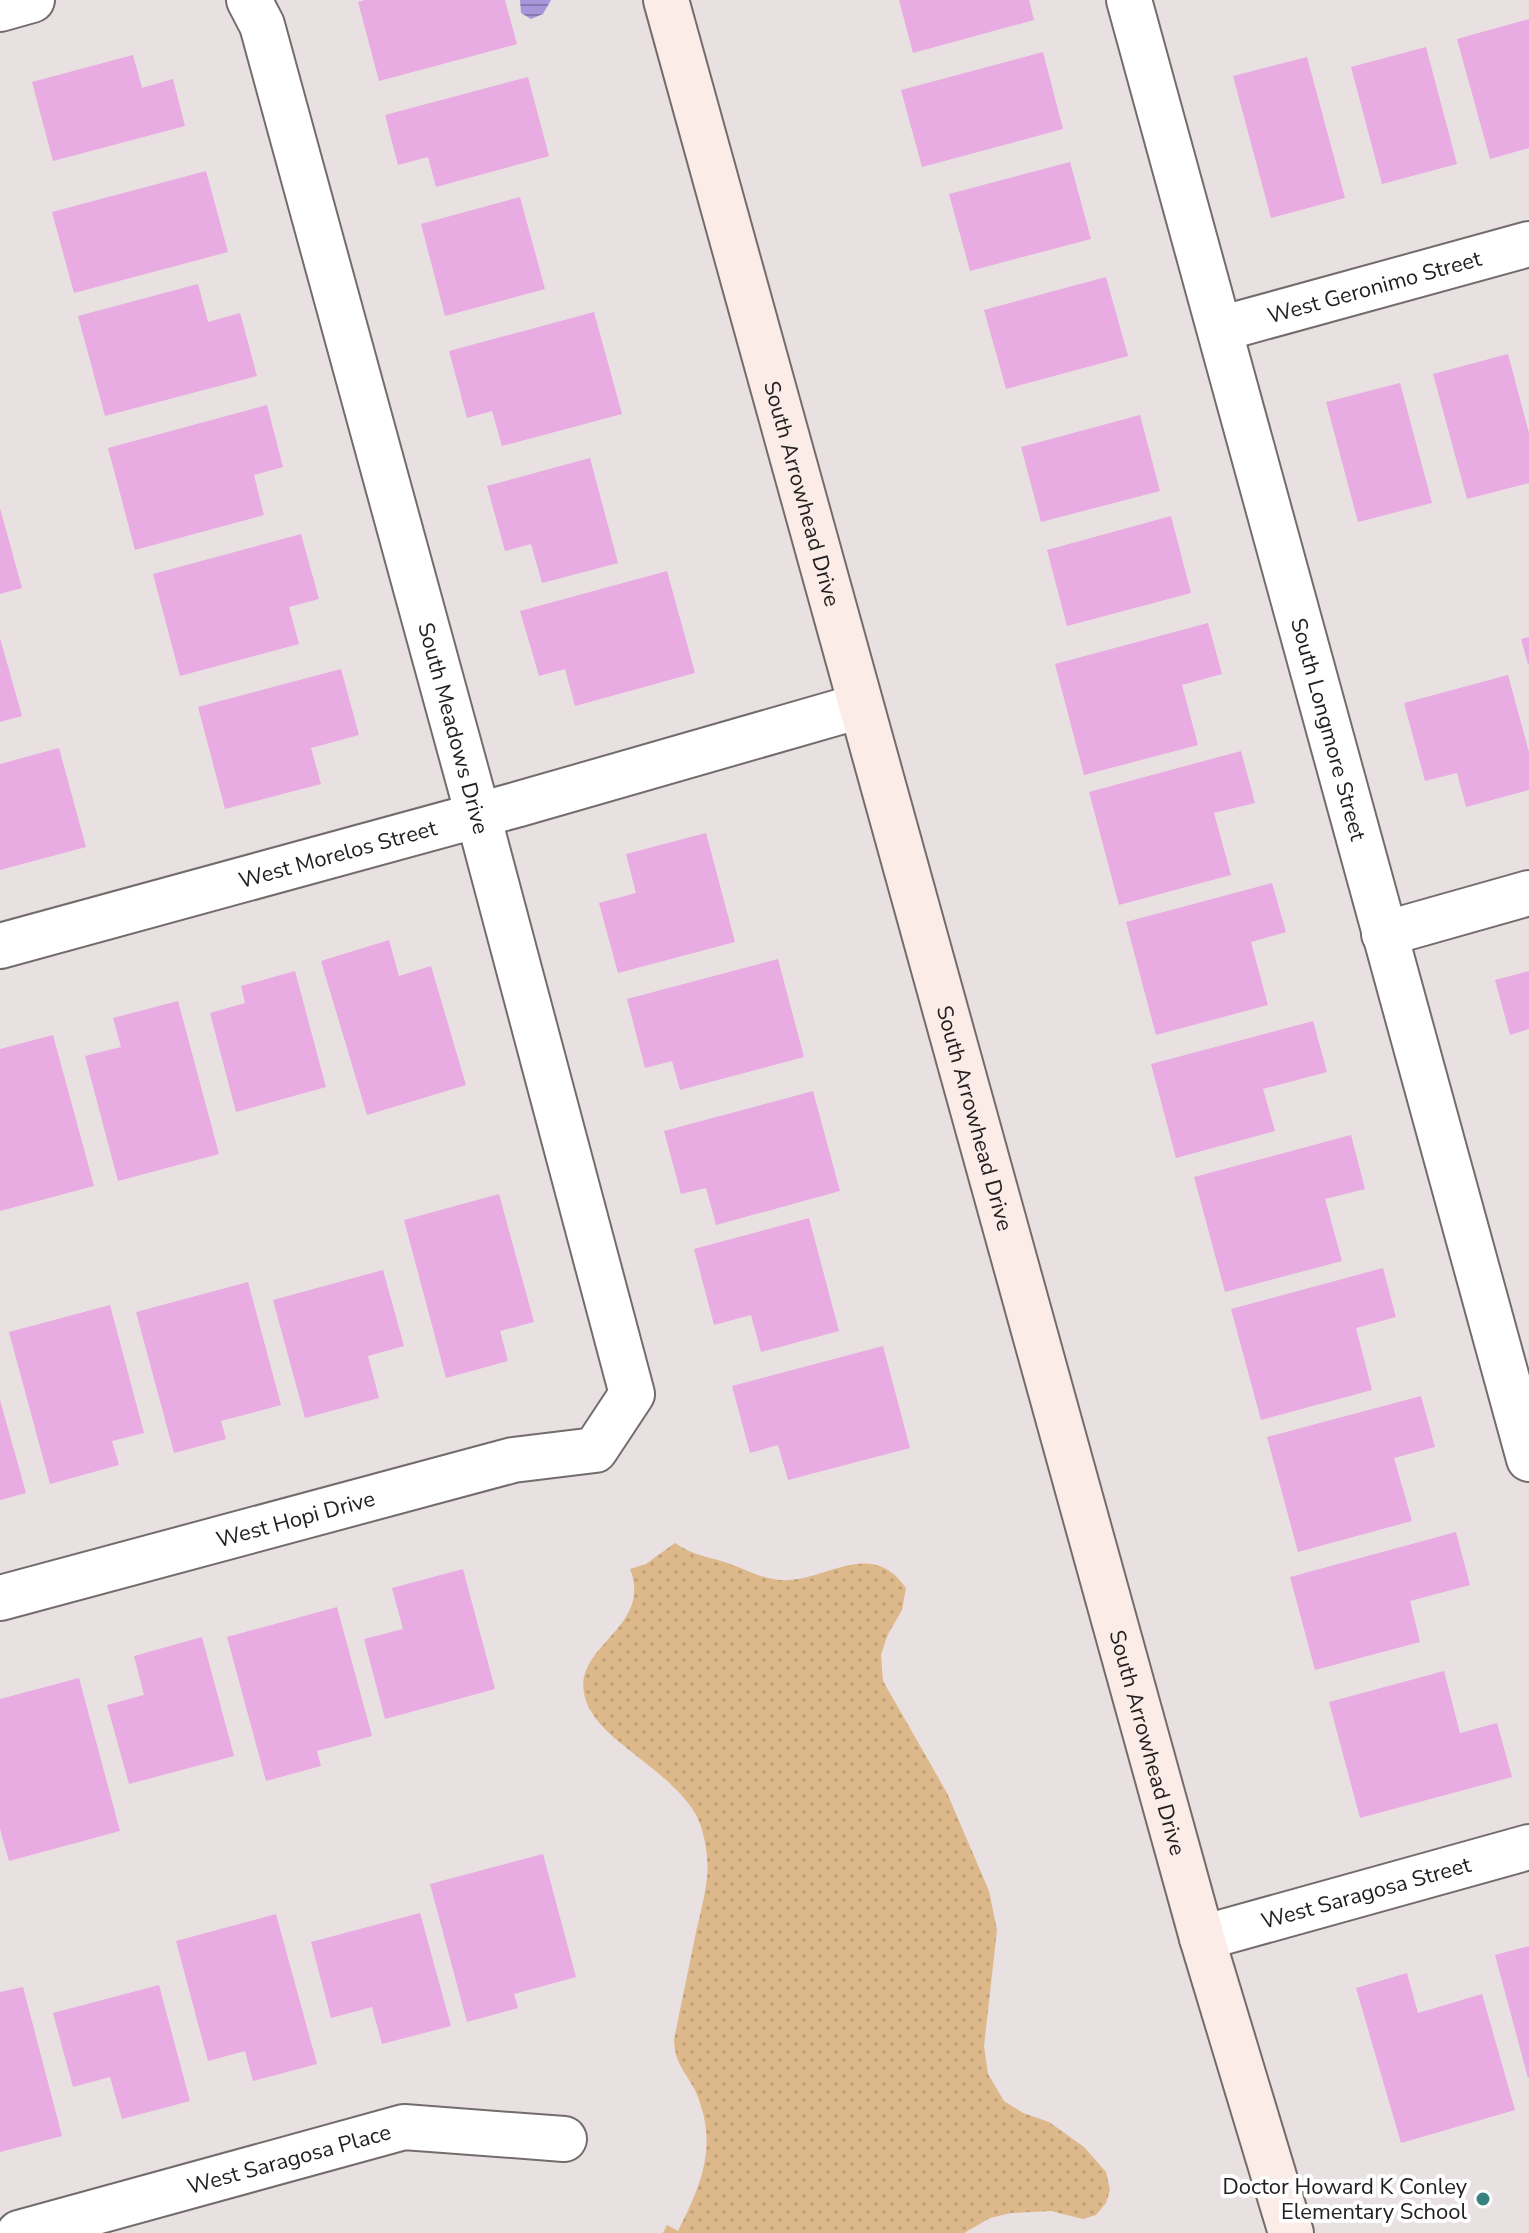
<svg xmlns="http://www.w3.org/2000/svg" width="1529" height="2233" font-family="'Nunito Sans',sans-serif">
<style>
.grass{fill:url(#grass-dots)}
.water{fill:url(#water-rules)}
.building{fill:#e8ace2}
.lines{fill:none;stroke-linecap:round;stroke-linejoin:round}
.street-casing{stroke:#746b6d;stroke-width:48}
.secondary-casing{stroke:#746b6d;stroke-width:48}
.street{stroke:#fff;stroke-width:44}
.secondary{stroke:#fbece7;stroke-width:44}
.poi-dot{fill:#39817e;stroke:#fff;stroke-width:3}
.labels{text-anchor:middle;stroke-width:8;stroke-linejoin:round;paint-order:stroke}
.street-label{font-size:22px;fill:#232021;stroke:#fff}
.poi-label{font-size:22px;fill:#232021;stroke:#fff;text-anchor:end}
</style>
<defs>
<pattern id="grass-dots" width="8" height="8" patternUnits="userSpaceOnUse" patternTransform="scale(2)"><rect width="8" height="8" fill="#dcb88a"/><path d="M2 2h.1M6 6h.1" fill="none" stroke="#bc9e77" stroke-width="1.8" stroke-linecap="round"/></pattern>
<pattern id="water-rules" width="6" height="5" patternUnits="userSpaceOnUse" patternTransform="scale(2)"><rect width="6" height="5" fill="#a796da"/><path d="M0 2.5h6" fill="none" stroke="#887ab0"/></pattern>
</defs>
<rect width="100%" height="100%" fill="#e9e0e1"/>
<path class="grass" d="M 675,1543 C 691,1554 704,1556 721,1561 C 742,1567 758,1578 780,1580 C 825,1583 870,1536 906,1588 L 902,1610 L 888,1634 L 881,1655 L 883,1681 L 947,1793 L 989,1891 L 997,1930 L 984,2046 L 988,2074 L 1004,2101 L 1023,2113 L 1049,2122 L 1084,2147 L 1106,2172 L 1110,2190 L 1106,2203 L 1096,2215 L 1083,2219 L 1051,2211 L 1011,2213 L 990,2218 L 964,2233 L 663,2233 L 667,2225 L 678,2231 C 702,2183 719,2144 695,2090 C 685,2071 675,2064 674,2040 C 681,2004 689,1968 696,1932 C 700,1915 705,1896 707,1878 C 709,1859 705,1830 695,1813 C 683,1793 661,1775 643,1761 C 621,1743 589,1722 584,1693 C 575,1645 653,1627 630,1569 L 646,1564 Z"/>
<polygon class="water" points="520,0 551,0 543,14 531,19 521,13"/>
<g class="building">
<polygon points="365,0 505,0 517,44 379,81 358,2"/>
<polygon points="899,0 1029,0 1034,20 913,53"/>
<polygon points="1529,19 1529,148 1490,159 1457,39"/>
<polygon points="1426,47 1457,164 1382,184 1351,67"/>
<polygon points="1043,52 1063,129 922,167 901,90"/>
<polygon points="133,55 142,88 173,79 185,126 53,161 32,82"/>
<polygon points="1307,57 1345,198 1271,218 1233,76"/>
<polygon points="528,77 549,156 436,187 428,157 398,165 385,115"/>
<polygon points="1070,162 1091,239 970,271 949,194"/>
<polygon points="206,171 228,252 74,293 52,212"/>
<polygon points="520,197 545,289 445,316 421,224"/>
<polygon points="1106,277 1128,356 1006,389 984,310"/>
<polygon points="198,284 208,322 240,313 257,376 105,416 78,316"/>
<polygon points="594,312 622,414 502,446 492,411 467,418 449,351"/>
<polygon points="1508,354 1529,433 1529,483 1467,499 1433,374"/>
<polygon points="1400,383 1432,503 1358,522 1326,402"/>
<polygon points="267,405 283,467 254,475 264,515 135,550 108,448"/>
<polygon points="1140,415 1160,491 1041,522 1021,447"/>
<polygon points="590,458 618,563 542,583 531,544 505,551 487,486"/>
<polygon points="0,508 22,588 0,594"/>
<polygon points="1171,516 1191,593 1067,626 1047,550"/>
<polygon points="301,534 319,599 289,607 299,644 180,676 153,574"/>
<polygon points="667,571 695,673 575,706 565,669 539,676 520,611"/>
<polygon points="1208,623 1222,674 1182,685 1198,745 1084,775 1055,664"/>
<polygon points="1529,637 1529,664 1528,664 1521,639"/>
<polygon points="0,638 22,716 0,722"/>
<polygon points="341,669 359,735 311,748 321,784 225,809 198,707"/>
<polygon points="1508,675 1529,752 1529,790 1466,807 1457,773 1425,781 1404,703"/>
<polygon points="59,748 86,847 0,870 0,764"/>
<polygon points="1241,751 1255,803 1214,813 1231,875 1119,905 1089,792"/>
<polygon points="706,833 735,942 618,973 599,903 636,893 626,854"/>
<polygon points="1272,883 1286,932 1251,942 1268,1005 1156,1035 1126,922"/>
<polygon points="389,940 399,976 431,966 466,1085 367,1115 321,961"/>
<polygon points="778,959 804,1057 680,1090 672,1061 645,1068 627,999"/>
<polygon points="295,971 326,1087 236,1112 210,1013 245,1003 241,986"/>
<polygon points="1529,971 1529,1029 1510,1035 1495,980"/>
<polygon points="178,1001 219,1154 118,1181 85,1056 121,1047 113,1018"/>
<polygon points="1313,1021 1327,1072 1263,1089 1275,1131 1176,1158 1151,1064"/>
<polygon points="53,1035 94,1186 0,1211 0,1049"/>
<polygon points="813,1091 840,1191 716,1225 706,1188 681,1194 664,1131"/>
<polygon points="1351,1135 1365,1189 1325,1199 1342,1261 1225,1292 1194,1177"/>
<polygon points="499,1194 534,1322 500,1331 508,1361 446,1378 404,1220"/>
<polygon points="809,1218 839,1331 761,1352 751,1315 714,1325 694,1249"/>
<polygon points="1383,1268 1396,1317 1356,1328 1372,1390 1261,1420 1231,1309"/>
<polygon points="383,1270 404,1346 368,1356 379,1398 305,1418 273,1300"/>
<polygon points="248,1282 281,1405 221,1421 226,1439 174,1453 136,1312"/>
<polygon points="110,1305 144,1433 112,1441 119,1465 50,1484 9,1332"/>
<polygon points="883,1346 910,1448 788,1480 778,1445 750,1453 732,1386"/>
<polygon points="1421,1396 1435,1447 1394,1458 1412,1521 1298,1552 1267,1437"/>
<polygon points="0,1400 26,1493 0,1500"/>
<polygon points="1456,1532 1470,1585 1410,1601 1420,1642 1315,1670 1290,1577"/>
<polygon points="463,1569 495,1689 385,1719 364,1639 403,1629 392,1588"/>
<polygon points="337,1607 372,1736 317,1751 321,1766 266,1781 227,1637"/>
<polygon points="202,1637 234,1756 129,1784 107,1705 144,1695 134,1656"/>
<polygon points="1444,1671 1460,1733 1497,1723 1512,1777 1360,1818 1329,1702"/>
<polygon points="79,1678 120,1831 9,1861 0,1829 0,1699"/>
<polygon points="543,1854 576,1977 514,1994 518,2008 467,2022 430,1884"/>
<polygon points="420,1913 451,2026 382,2044 372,2007 331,2018 311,1942"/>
<polygon points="276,1914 317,2064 253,2081 245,2051 208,2061 176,1941"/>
<polygon points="1529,1946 1529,2077 1528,2078 1495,1955"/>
<polygon points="1407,1973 1418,2013 1482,1994 1515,2110 1401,2143 1356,1988"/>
<polygon points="159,1985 190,2101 122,2119 110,2077 73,2087 53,2013"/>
<polygon points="23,1987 62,2136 0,2152 0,1992"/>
</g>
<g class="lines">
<defs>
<g id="street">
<path id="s1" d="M 1129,0 L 1529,1459"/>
<polyline points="0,9 32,0"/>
<path id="s2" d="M 1220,329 L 1529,244"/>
<polyline points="1384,934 1529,893"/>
<path id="s3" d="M 0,946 L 519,804 L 860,706"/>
<path id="s4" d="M 0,1598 L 513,1460 L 595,1450 L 632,1394 L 478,815 L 262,25 L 249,0"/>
<path id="s5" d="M 1202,1938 L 1529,1847"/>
<path id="s6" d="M 19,2233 L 404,2127 L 564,2139"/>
</g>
<g id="secondary">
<path id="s7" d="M 666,0 L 1202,1938 L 1291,2233"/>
</g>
</defs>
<use href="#street" class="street-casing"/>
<use href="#secondary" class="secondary-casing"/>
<use href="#street" class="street"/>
<use href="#secondary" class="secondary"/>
</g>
<circle class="poi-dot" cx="1483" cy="2199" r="8"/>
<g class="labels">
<g class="street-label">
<text dy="8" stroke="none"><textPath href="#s2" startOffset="160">West Geronimo Street</textPath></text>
<text dy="8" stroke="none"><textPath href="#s7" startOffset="512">South Arrowhead Drive</textPath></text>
<text transform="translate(454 728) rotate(75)" y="8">South Meadows Drive</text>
<text dy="8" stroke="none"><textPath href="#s1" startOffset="756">South Longmore Street</textPath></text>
<text dy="8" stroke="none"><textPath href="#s3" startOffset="350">West Morelos Street</textPath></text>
<text dy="8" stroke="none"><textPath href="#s7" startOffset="1160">South Arrowhead Drive</textPath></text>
<text dy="8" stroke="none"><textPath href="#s4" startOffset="306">West Hopi Drive</textPath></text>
<text dy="8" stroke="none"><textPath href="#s7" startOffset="1808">South Arrowhead Drive</textPath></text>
<text dy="8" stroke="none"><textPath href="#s5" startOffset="170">West Saragosa Street</textPath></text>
<text dy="8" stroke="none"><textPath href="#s6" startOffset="280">West Saragosa Place</textPath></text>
</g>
<g class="poi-label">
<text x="1467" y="2194">Doctor Howard K Conley<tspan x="1467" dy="25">Elementary School</tspan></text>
</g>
</g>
</svg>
